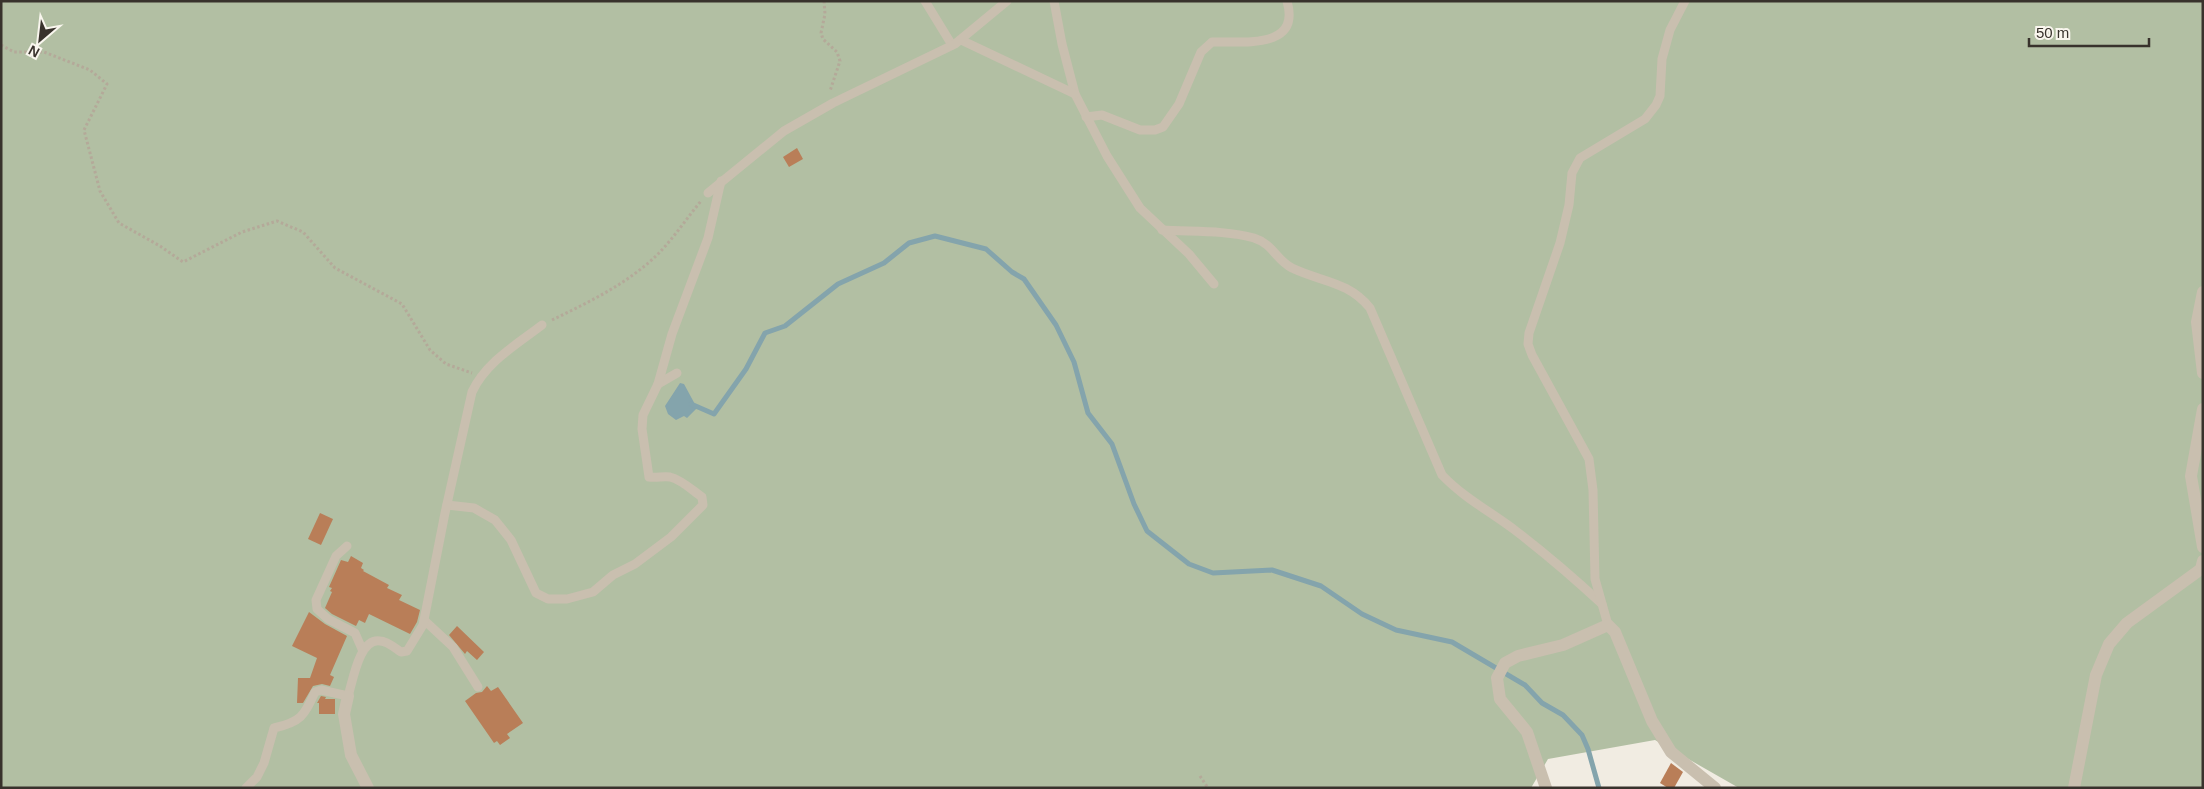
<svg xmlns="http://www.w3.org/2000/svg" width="2204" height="789" font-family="Helvetica,sans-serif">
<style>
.green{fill:#b2bfa3}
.water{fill:#84a4ac}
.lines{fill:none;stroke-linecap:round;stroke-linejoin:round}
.stream{stroke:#84a4ac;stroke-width:5}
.building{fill:#b97e58}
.path{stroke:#b4a999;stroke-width:3;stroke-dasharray:2.5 2.5;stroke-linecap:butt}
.lane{stroke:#c9bfaf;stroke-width:9}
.street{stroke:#c9bfaf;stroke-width:12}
</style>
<rect width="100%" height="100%" fill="#f1ece2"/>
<polygon class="green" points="1,1 2203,1 2203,788 1739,788 1655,740 1548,759 1531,788 1,788"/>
<polygon class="water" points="680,383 684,384 697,408 687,418 684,416 676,420 668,414 665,406"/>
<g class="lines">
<polyline class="stream" points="691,404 714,414 746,369 765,333 785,326 838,284 884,263 909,243 935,236 986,249 1012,272 1024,279 1056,325 1074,362 1088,413 1112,444 1134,504 1147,531 1189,564 1213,573 1272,570 1321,586 1362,614 1396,630 1452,642 1525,685 1542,703 1563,715 1582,735 1588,749 1599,788"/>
</g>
<g class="building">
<polygon points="797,148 803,159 789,167 783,157"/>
<polygon points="320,513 333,519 321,545 308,539"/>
<polygon points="351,556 363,563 361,568 364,570 363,571 389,585 387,588 402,595 399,600 420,610 417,622 410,634 369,614 365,623 359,620 356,626 332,614 325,608 332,592 330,591 332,588 329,587 341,560 348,562"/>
<polygon points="309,612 325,624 347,636 330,675 334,677 330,686 322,684 313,686 303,703 297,703 298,678 310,678 317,658 292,646"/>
<polygon points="457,626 484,652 477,660 467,651 465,654 449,635"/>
<polygon points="487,686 491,691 498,687 523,723 507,734 510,738 500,745 497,741 494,743 465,701 476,693 482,692"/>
<polygon points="321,696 326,697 325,699 335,699 335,714 319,714 319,703 317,703"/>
<polygon points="1671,763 1683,772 1674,788 1668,788 1660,783"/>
</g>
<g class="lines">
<g class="path">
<polyline points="824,1 825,14 821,33 823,39 837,52 840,61 830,91"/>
<polyline points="1,45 14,52 44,52 90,70 107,84 84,130 100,191 119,223 160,246 183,262 242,232 277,221 303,232 335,268 402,304 430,350 446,364 472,373"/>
<path d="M 552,320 C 589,302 627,284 657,255 C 673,239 687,218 701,201"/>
<polyline points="1200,776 1208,788"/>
</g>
<g class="lane">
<polyline points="925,1 952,45"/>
<polyline points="1054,1 1062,44 1075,94 1107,156 1140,208 1189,254 1214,284"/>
<polyline points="961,40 1075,94"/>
<path d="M 1086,117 L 1102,115 L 1140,130 L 1155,130 L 1163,127 L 1179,104 L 1201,52 L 1212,42 C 1243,41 1301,50 1287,1"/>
<polyline points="708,193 784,131 833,103 955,44 1007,1"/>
<path d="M 1162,230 C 1191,232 1225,230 1254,238 C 1273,244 1276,260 1292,268 C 1321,282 1348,281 1370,308 L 1442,475 C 1464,498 1491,512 1516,531 C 1546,554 1574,578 1602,604"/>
<polyline points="658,384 677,373"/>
<path d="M 447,505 L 474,508 L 495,520 L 511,540 L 536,593 L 548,599 L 567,599 L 593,592 L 613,575 L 635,564 L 671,537 L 703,505 L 702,497 C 692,490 682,480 670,477 C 664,476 656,478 649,477 L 642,429 L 643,415 L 658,384 L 672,334 L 708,238 L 721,181"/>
<polyline points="347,546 336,556 316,600 317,609 328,619 355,633 362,649"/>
<polyline points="424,620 453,647 478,687"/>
<polyline points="1608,625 1595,579 1593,490 1589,459 1532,355 1528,344 1529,333 1560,243 1569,205 1572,173 1580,158 1645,119 1656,105 1660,96 1662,59 1670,30 1685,1"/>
<path d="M 246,788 L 257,777 L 264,763 L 274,728 C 301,722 304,716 315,692 L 321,690 L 348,696 C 353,681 359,638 380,641 C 387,641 395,648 401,652 L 407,651 L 423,625 L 445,513 L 472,392 C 486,362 516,345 542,325"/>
</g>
<g class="street">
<polyline points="2203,292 2197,322 2203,373"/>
<polyline points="2203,409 2191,476 2203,547"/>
<polyline points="348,696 344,714 351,755 368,788"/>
<polyline points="1546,788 1527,732 1500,699 1497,678 1505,663 1518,656 1563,645 1608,625 1615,632 1652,721 1671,752 1715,788"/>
<polyline points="2074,788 2096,675 2109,644 2127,623 2201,569 2203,561"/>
</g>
</g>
<rect width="2204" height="789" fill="none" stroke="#38322c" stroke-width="5"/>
<g transform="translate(40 40) rotate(208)" stroke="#f9f6ee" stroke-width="4" paint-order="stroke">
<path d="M0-4L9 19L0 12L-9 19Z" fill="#38322c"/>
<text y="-8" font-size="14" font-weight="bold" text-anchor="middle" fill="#38322c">N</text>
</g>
<path d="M2029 38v8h120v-8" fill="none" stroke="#38322c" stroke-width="2.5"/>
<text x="2036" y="38" font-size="15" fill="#38322c" stroke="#f9f6ee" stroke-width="4" paint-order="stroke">50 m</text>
</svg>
